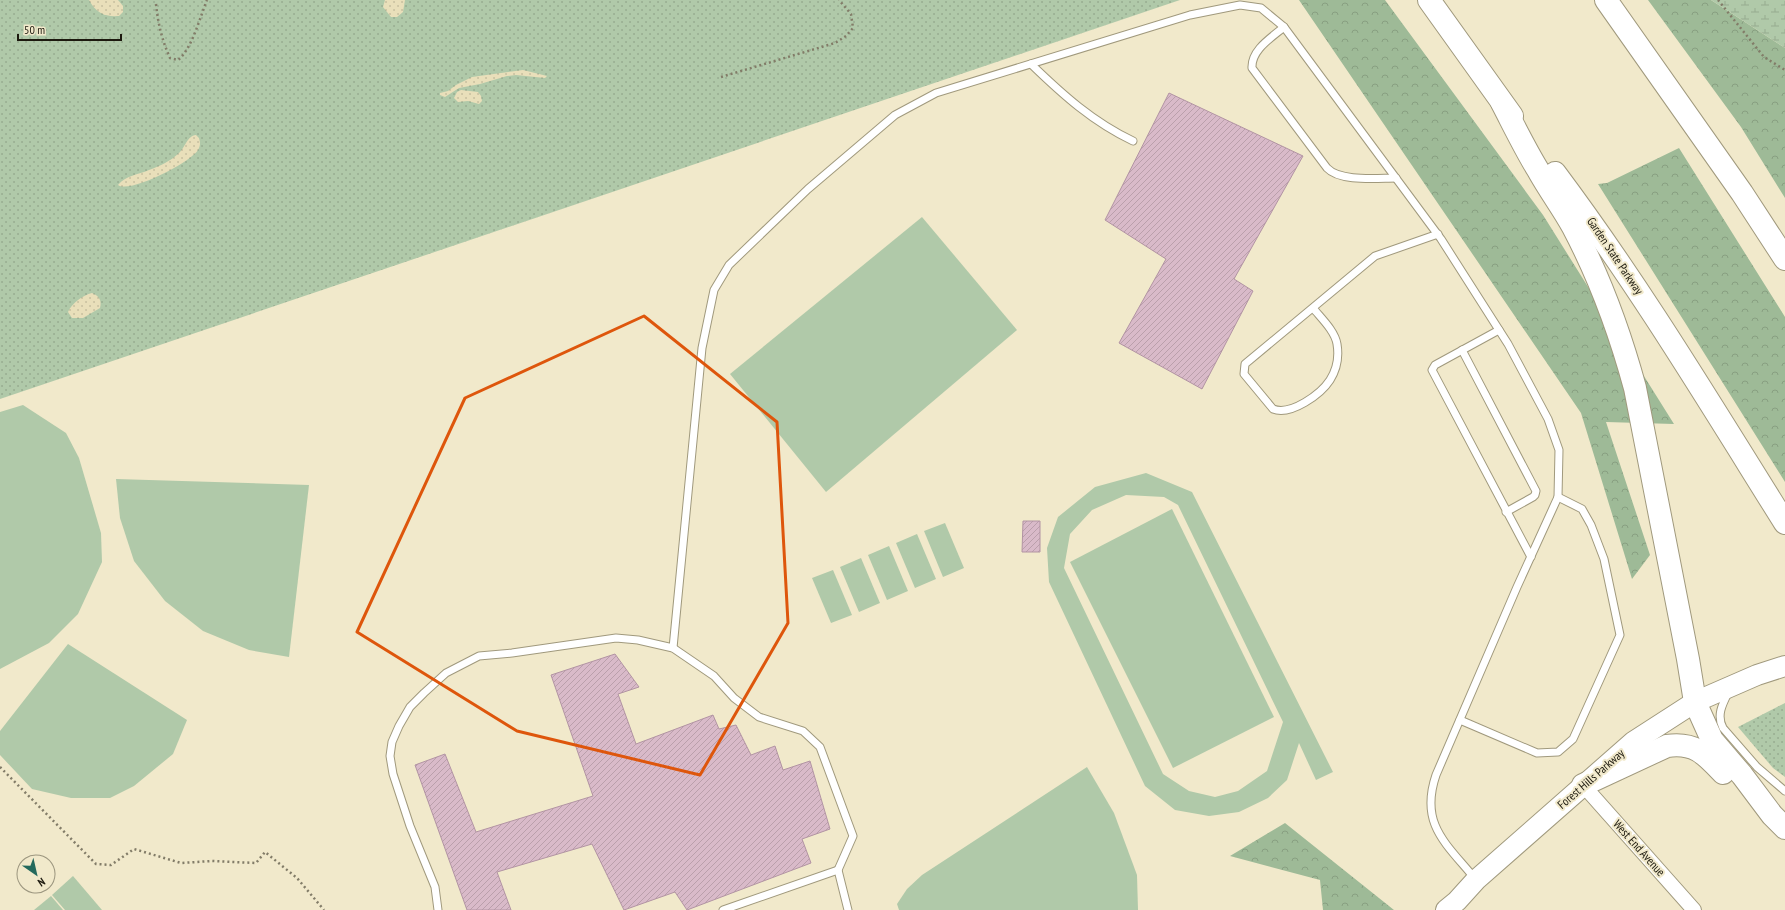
<svg xmlns="http://www.w3.org/2000/svg" width="1785" height="910" font-family="'PT Sans Narrow',sans-serif">
<style>
.green{fill:url(#green-dots)}
.forest{fill:url(#forest-crowns)}
.wetland{fill:url(#wetland-marsh)}
.sand{fill:url(#sand-dots)}
.pitch{fill:#b0c9a9;fill-rule:evenodd}
.building{fill:url(#building-hatch);stroke:#b294a3}
.lines{fill:none;stroke-linecap:round;stroke-linejoin:round}
.service-casing{stroke:#a0997d;stroke-width:9}
.minor-casing{stroke:#a0997d;stroke-width:16}
.secondary-casing{stroke:#a0997d;stroke-width:22}
.motorway-casing{stroke:#a0997d;stroke-width:24}
.path{stroke:#827c68;stroke-width:2.5;stroke-dasharray:2 3;stroke-linecap:butt}
.service{stroke:#fff;stroke-width:7}
.minor{stroke:#fff;stroke-width:14}
.secondary{stroke:#fff;stroke-width:20}
.motorway{stroke:#fff;stroke-width:22}
.marked{fill:none;stroke:#de560c;stroke-width:3;stroke-linejoin:round}
.labels{text-anchor:middle;stroke-width:4;stroke-linejoin:round;paint-order:stroke}
.street-label{font-size:12px;fill:#1c190e;stroke:#f1e9cb}
</style>
<defs>
<pattern id="green-dots" width="8" height="8" patternUnits="userSpaceOnUse"><rect width="8" height="8" fill="#b0c9a9"/><path d="M2 2h.1M6 6h.1" fill="none" stroke="#97ac90" stroke-width="1.8" stroke-linecap="round"/></pattern>
<pattern id="forest-crowns" width="20" height="18" patternUnits="userSpaceOnUse"><rect width="20" height="18" fill="#9eba97"/><path d="M2 6a3 3 0 1 1 6 0M12 15a3 3 0 1 1 6 0" fill="none" stroke="#889f81"/></pattern>
<pattern id="wetland-marsh" width="20" height="14" patternUnits="userSpaceOnUse"><rect width="20" height="14" fill="#b0c9a9"/><path d="M1 5h8M5 5V1M11 12h8M15 12V8" fill="none" stroke="#97ac90"/></pattern>
<pattern id="sand-dots" width="8" height="8" patternUnits="userSpaceOnUse"><rect width="8" height="8" fill="#e9dfba"/><path d="M2 2h.1M6 6h.1" fill="none" stroke="#c7bf9f" stroke-width="1.8" stroke-linecap="round"/></pattern>
<pattern id="building-hatch" width="6" height="6" patternUnits="userSpaceOnUse"><rect width="6" height="6" fill="#d9bac9"/><path d="M-1 1l2-2M0 6l6-6M5 7l2-2" fill="none" stroke="#ba9fab"/></pattern>
</defs>
<rect width="100%" height="100%" fill="#f1e9cb"/>
<g class="green">
<polygon points="0,0 1180,0 0,399"/>
<polygon points="1785,703 1785,777 1773,768 1738,727"/>
</g>
<g class="forest">
<polygon points="1299,0 1385,0 1543,215 1674,424 1606,422 1650,555 1632,579 1581,413"/>
<polygon points="1648,0 1711,0 1785,48 1785,198 1741,127"/>
<polygon points="1679,148 1785,317 1785,482 1598,184 1607,183"/>
<polygon points="1285,823 1394,910 1323,910 1320,880 1230,856"/>
</g>
<polygon class="wetland" points="1711,0 1785,0 1785,48"/>
<g class="sand">
<path d="M 89,0 L 118,0 L 123,6 L 123,12 L 119,16 C 105,17 96,13 89,0 Z"/>
<polygon points="385,0 405,0 403,12 397,17 391,17 383,7"/>
<polygon points="523,70 547,76 545,78 516,75 507,76 480,84 459,88 445,97 440,95 440,93 448,91 456,85 472,77"/>
<polygon points="461,90 478,92 481,96 482,101 479,104 468,101 458,102 454,98 457,92"/>
<path d="M 196,135 L 199,138 C 200,142 201,145 198,150 C 191,162 130,194 118,185 C 126,175 138,175 149,170 C 160,166 171,161 179,153 C 185,148 187,136 196,135 Z"/>
<path d="M 92,293 C 99,296 102,300 100,308 L 83,318 L 72,318 L 68,312 C 71,304 83,295 92,293 Z"/>
</g>
<g class="pitch">
<polygon points="922,217 1017,330 826,492 730,374"/>
<polygon points="23,405 66,433 79,458 101,533 102,562 78,614 49,643 0,669 0,412"/>
<path d="M 1146,473 L 1192,492 L 1333,772 L 1316,780 L 1299,743 L 1287,780 L 1268,798 L 1239,812 L 1209,816 L 1175,810 L 1145,786 L 1049,582 L 1047,548 L 1058,517 L 1095,487 ZM 1126,495 L 1164,497 L 1178,505 L 1283,722 L 1267,771 L 1238,791 L 1215,797 L 1189,791 L 1163,774 L 1064,568 L 1070,534 L 1092,510 Z"/>
<polygon points="116,479 309,485 289,657 249,650 203,631 165,601 134,561 120,518"/>
<polygon points="1172,509 1274,717 1173,768 1070,562"/>
<polygon points="945,523 964,568 943,577 924,531"/>
<polygon points="917,534 936,579 915,588 896,543"/>
<polygon points="889,546 908,591 887,600 868,555"/>
<polygon points="861,558 880,603 859,612 840,567"/>
<polygon points="833,570 852,615 831,623 812,578"/>
<polygon points="68,644 187,720 173,754 134,786 110,798 71,798 32,789 0,755 0,731"/>
<polygon points="1087,767 1114,813 1137,875 1138,910 899,910 897,904 907,889 922,875"/>
<polygon points="73,876 102,910 65,910 52,895"/>
<polygon points="51,896 63,910 34,910"/>
</g>
<g class="building">
<polygon points="1169,93 1303,156 1234,279 1253,291 1202,389 1119,343 1166,259 1105,220"/>
<polygon points="1023,521 1040,521 1040,552 1022,552"/>
<polygon points="615,654 639,687 618,694 636,744 713,715 719,729 736,725 751,755 775,746 783,770 810,761 830,829 802,839 811,863 687,910 675,892 624,910 592,844 497,872 511,910 467,910 415,765 445,754 476,832 593,796 551,675"/>
</g>
<g class="lines">
<defs>
<g id="service">
<path d="M 1284,27 C 1271,38 1251,50 1252,68 L 1327,168 C 1340,182 1377,178 1396,178"/>
<path d="M 1031,64 C 1063,95 1093,122 1133,141"/>
<path d="M 1313,308 C 1321,318 1335,331 1337,344 C 1339,356 1337,369 1330,380 C 1321,394 1291,416 1273,409 L 1244,374 L 1245,364 L 1375,256 L 1438,234"/>
<polyline points="1499,330 1435,365 1432,370 1531,557"/>
<polyline points="1462,350 1536,491 1535,495 1533,497 1506,512"/>
<path d="M 673,648 L 702,348 L 714,290 L 729,265 L 808,189 L 895,115 L 936,93 L 1190,15 L 1240,5 L 1261,8 L 1284,27 L 1441,239 L 1508,344 L 1548,419 L 1559,450 L 1558,497 L 1517,587 L 1436,775 C 1419,825 1447,844 1476,880"/>
<path d="M 1729,691 C 1723,703 1716,715 1723,728 L 1757,767 L 1785,791"/>
<polyline points="1460,720 1537,753 1558,752 1573,739 1620,635 1604,559 1591,525 1582,509 1558,497"/>
<polyline points="438,910 435,887 410,826 393,774 390,756 392,742 399,726 410,707 424,693 446,673 479,656 512,653 616,638 638,640 673,648 714,676 734,698 759,717 803,731 820,747 853,836 838,870 848,910"/>
<polyline points="723,910 838,870"/>
</g>
<polyline id="minor" points="1583,785 1694,910"/>
<polyline id="secondary" points="1446,910 1457,901 1476,880 1633,742 1695,702 1757,675 1785,666"/>
<g id="motorway">
<polyline points="1429,0 1512,116"/>
<polyline points="1606,0 1742,193 1785,259"/>
<path d="M 1502,103 C 1514,126 1525,149 1538,170 C 1549,190 1562,207 1573,227 C 1600,278 1620,333 1635,388 L 1688,659 L 1695,702 L 1712,740 L 1742,775 L 1772,815 L 1785,828"/>
<path d="M 1555,173 C 1639,285 1711,405 1785,523"/>
<path d="M 1583,785 L 1667,746 C 1695,742 1705,754 1723,773"/>
</g>
</defs>
<use href="#service" class="service-casing"/>
<use href="#minor" class="minor-casing"/>
<use href="#secondary" class="secondary-casing"/>
<use href="#motorway" class="motorway-casing"/>
<g class="path">
<polyline points="1718,0 1764,57 1785,70"/>
<path d="M 156,4 C 158,24 162,40 170,58 L 178,60 C 192,49 200,17 207,0"/>
<polyline points="721,77 835,43 846,36 853,28 851,14 839,0"/>
<polyline points="0,767 96,864 111,865 134,849 181,863 212,861 256,863 265,852 297,878 324,910"/>
</g>
<use href="#service" class="service"/>
<use href="#minor" class="minor"/>
<use href="#secondary" class="secondary"/>
<use href="#motorway" class="motorway"/>
</g>
<path class="marked" d="M 644,316 L 777,422 L 788,623 L 700,775 L 517,731 L 357,632 L 465,398 Z"/>
<g class="labels">
<g class="street-label">
<text transform="translate(1615 256) rotate(56)" y="4">Garden State Parkway</text>
<text transform="translate(1591 779) rotate(-41)" y="4">Forest Hills Parkway</text>
<text transform="translate(1639 848) rotate(48)" y="4">West End Avenue</text>
</g>
</g>
<g transform="translate(36 874) rotate(146)"><circle r="19" fill="#f1e9cb" stroke="#9c967f"/>
<path d="M0-3L7 15L0 10L-7 15Z" fill="#24695c"/>
<text y="-6" font-size="11" font-weight="bold" text-anchor="middle" fill="#1c190e">N</text>
</g>
<path d="M18 34v6h103v-6" fill="none" stroke="#1c190e" stroke-width="2"/>
<text x="24" y="34" font-size="12" fill="#1c190e" stroke="#f1e9cb" stroke-width="3" paint-order="stroke">50 m</text>
</svg>
